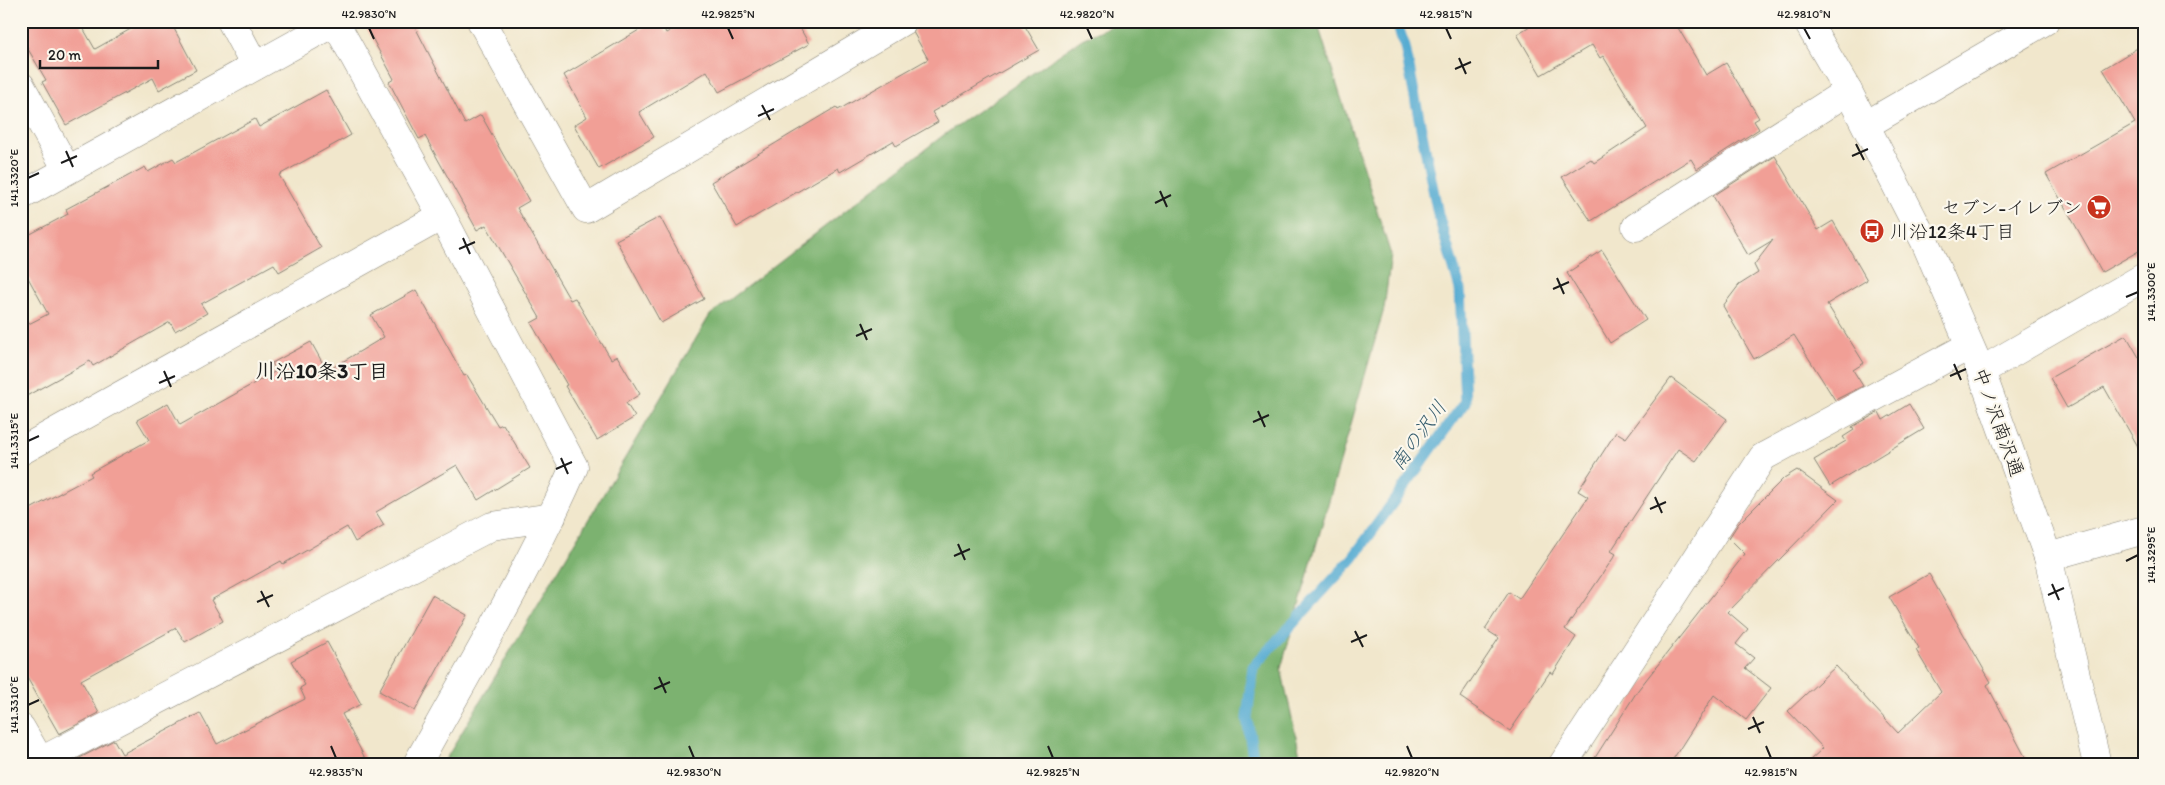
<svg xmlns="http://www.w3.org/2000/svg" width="2165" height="785" font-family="Itim,'Klee One',sans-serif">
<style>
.forest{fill:#7bb26f;stroke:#4c6746}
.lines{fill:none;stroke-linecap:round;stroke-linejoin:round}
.stream{stroke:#56acd2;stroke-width:11}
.building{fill:#f19f96}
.minor-casing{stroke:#868274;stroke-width:29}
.minor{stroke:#fff;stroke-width:28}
.ticks{fill:none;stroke:#1c1c1c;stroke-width:2}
.labels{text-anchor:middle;stroke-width:4.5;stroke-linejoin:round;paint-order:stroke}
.poi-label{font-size:19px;fill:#1c1c1c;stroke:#fbf7ec;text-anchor:end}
.street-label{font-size:19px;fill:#1c1c1c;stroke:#fbf7ec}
.neighbourhood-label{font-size:20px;font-weight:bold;fill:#1c1c1c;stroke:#fbf7ec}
.water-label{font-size:20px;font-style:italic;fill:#365d6e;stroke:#fbf7ec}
.neatline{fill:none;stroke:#1c1c1c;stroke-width:2}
.ticks-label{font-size:12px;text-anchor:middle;fill:#1c1c1c}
</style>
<rect width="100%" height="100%" fill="#fbf7ec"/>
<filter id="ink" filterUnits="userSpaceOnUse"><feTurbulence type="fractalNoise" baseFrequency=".02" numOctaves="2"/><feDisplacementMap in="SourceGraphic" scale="10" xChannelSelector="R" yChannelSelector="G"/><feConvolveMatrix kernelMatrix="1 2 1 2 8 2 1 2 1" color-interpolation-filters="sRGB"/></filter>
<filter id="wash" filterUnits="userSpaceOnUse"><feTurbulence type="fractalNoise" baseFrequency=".0096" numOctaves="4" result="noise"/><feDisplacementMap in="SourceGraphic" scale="20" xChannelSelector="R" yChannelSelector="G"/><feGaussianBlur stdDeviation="1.12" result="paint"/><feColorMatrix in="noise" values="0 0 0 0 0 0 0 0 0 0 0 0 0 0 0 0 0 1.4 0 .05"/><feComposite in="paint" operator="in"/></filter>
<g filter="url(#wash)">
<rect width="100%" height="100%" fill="#f1e7cc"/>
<polygon class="forest" points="1122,21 1310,21 1318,25 1391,255 1384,309 1281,668 1302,764 443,764 710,315 945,134 1082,39"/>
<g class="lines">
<polyline class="stream" points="1254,764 1247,718 1253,667 1353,558 1465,402 1460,289 1438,214 1405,47 1396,21"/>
</g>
<g id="blocks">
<g class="building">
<polygon points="21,21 79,21 95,49 145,21 170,21 196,70 159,90 153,78 66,125 42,82 46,80 21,37"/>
<polygon points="363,21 412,21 465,124 481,115 529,201 517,208 570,300 575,298 611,359 617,356 640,394 626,403 635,417 597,440 565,386 567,385 531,323 540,318 486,225 477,230 425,136 419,139 389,82 394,79"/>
<polygon points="654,21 660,21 666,33 687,21 796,21 809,44 719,92 707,71 639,112 654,137 599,169 574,125 587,117 564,75"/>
<polygon points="919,21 1022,21 1039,50 932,112 938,122 896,146 893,141 840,172 838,168 737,227 711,182 836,107 838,110 928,59 913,32"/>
<polygon points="1538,21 1674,21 1706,75 1726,63 1759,118 1754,121 1759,129 1697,169 1691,159 1591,221 1562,177 1591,159 1594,163 1647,128 1603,56 1600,58 1592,45 1541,75 1517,34"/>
<polygon points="2144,44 2144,248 2102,272 2046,174 2135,123 2103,69"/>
<polygon points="326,90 351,135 279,175 321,248 279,272 274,264 201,304 207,313 175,331 170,322 93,366 90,361 21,399 21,328 48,314 21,265 21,239 68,214 66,209 145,167 148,172 173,158 176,162 255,119 259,127"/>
<polygon points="1775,156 1818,230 1833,221 1867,280 1827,304 1864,363 1853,370 1863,386 1835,400 1794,335 1754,359 1723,306 1739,285 1758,273 1754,265 1773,240 1748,255 1713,196"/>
<polygon points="660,217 704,299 661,323 616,240"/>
<polygon points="1602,250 1646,320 1610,343 1567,273"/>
<polygon points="416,290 464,376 467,375 498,426 503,424 530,468 478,500 457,465 376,512 384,525 355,542 347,527 283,564 281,561 211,600 223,621 185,642 176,628 81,680 99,713 59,734 21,667 21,514 92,476 90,473 149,440 137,420 168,403 180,425 276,371 272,363 311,342 327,371 384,337 371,315"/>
<polygon points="2126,335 2144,366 2144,457 2104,387 2067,408 2050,378"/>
<polygon points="1671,378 1727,419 1696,461 1678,449 1611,551 1616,554 1565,629 1576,637 1553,674 1550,672 1510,731 1460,697 1499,638 1485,629 1509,592 1519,599 1588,497 1578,491 1616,432 1626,438"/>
<polygon points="1909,404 1924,429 1830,486 1814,460 1846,441 1843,437 1854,430 1852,427 1879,412 1883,420"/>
<polygon points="1797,470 1838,500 1728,612 1748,629 1736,644 1754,658 1745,668 1771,688 1746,720 1714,695 1670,764 1591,764 1638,690 1745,554 1729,538 1738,524 1784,478"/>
<polygon points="1929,574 1991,682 1987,685 2029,764 1806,764 1823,748 1788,711 1836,666 1898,733 1941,692 1916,650 1919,648 1889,597"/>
<polygon points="432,595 467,615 415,711 379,691"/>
<polygon points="327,642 361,704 342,714 368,764 75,764 74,761 114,740 122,754 200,713 217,744 305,699 300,688 305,685 291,661"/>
</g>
</g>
</g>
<g filter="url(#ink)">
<use href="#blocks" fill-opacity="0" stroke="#868274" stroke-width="1"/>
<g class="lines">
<defs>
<g id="minor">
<polyline points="231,21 255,66"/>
<polyline points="481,21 586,209 903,21"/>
<polyline points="1807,21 1848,91 1925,242 1981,371 2048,557 2097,764"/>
<polyline points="21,86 67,170"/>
<polyline points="1866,125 2045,21"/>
<path d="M 21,196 L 335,22 L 442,216 L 574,467 C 529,570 471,666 417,764"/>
<polyline points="1636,227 1848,91"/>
<polyline points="1981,371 2144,277"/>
<polyline points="21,451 442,216"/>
<polyline points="2048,557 2144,530"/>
<polyline points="21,728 42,764"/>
<polyline points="35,764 492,526 552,517"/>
<polyline points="1563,764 1763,457 1969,346"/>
</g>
</defs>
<use href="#minor" class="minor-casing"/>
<use href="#minor" class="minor"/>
</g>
</g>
<path class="ticks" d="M 369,28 L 374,39M 728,28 L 733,39M 1087,28 L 1092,39M 1446,28 L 1451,39M 1804,28 L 1810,39M 1459,58 L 1466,74M 1455,69 L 1471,62M 762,105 L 770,120M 758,116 L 774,109M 1856,144 L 1864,160M 66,151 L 73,167M 1852,156 L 1868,149M 61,163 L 77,156M 28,178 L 39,173M 1160,191 L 1167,207M 1155,203 L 1171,195M 463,238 L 470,254M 459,249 L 475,242M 1557,278 L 1564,294M 1553,289 L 1569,282M 2126,297 L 2138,292M 860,324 L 867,340M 856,336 L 872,329M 1954,364 L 1961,380M 164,371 L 171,387M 1950,376 L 1966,369M 159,383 L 175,376M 1258,411 L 1265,427M 1253,422 L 1269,415M 28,441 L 39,436M 561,458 L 568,474M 556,469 L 572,462M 1655,497 L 1662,513M 1650,509 L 1666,502M 958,544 L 965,560M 954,556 L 970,549M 2126,561 L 2138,555M 2052,584 L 2059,600M 261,591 L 269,607M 2048,595 L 2064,588M 257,602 L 273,595M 1355,631 L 1363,647M 1351,642 L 1367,635M 659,677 L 666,693M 654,689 L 670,682M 28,705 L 39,700M 1753,717 L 1760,733M 1748,729 L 1764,722M 331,746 L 336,758M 689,746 L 694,758M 1048,746 L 1053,758M 1407,746 L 1412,758M 1766,746 L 1771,758"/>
<defs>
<symbol id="supermarket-disc" viewBox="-11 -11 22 22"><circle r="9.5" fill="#c8321e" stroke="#fbf7ec"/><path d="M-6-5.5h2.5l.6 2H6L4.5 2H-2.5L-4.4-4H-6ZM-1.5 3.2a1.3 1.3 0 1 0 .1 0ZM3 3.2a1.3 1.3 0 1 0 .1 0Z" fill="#fff"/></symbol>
<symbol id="bus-disc" viewBox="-11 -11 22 22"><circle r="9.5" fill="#c8321e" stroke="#fbf7ec"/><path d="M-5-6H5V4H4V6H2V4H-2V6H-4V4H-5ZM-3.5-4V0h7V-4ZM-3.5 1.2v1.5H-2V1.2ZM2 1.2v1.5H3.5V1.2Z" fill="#fff"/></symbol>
</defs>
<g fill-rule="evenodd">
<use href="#supermarket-disc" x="2085" y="193" width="28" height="28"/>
<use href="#bus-disc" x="1858" y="217" width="28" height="28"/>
</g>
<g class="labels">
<g class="poi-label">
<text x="2082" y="214">セブン-イレブン</text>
<text x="1890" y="238" text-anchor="start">川沿12条4丁目</text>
</g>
<g class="street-label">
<text transform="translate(1999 422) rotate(70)" y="7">中ノ沢南沢通</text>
</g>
<g class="neighbourhood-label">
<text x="322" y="378">川沿10条3丁目</text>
</g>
<g class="water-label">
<text transform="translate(1418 435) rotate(-54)" y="7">南の沢川</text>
</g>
</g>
<rect width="2165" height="785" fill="none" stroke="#fbf7ec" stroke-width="55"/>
<path d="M40 60v8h118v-8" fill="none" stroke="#1c1c1c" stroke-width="2.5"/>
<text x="48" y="60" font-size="15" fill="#1c1c1c" stroke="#fbf7ec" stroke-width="4" paint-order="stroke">20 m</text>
<rect x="28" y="28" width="2110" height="730" class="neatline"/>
<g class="ticks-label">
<text x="369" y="18">42.9830°N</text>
<text x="728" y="18">42.9825°N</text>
<text x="1087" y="18">42.9820°N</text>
<text x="1446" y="18">42.9815°N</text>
<text x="1804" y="18">42.9810°N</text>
<text transform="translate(14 178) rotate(-90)" y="4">141.3320°E</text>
<text transform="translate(2151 292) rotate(-90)" y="4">141.3300°E</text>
<text transform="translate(14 441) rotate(-90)" y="4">141.3315°E</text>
<text transform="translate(2151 555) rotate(-90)" y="4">141.3295°E</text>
<text transform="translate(14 705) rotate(-90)" y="4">141.3310°E</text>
<text x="336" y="776">42.9835°N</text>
<text x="694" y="776">42.9830°N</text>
<text x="1053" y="776">42.9825°N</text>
<text x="1412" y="776">42.9820°N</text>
<text x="1771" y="776">42.9815°N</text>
</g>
</svg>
